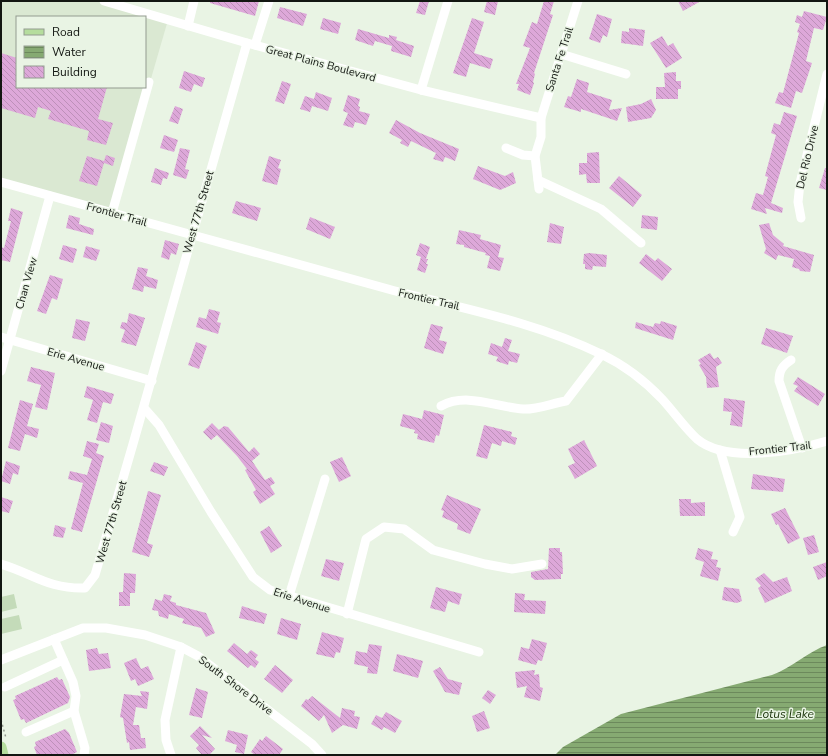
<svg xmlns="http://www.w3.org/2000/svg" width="828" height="756" font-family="'Nunito Sans',sans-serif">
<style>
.built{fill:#dae8d2;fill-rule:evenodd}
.park{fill:#c4dbb9}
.water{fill:url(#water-rules)}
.building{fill:url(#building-back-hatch)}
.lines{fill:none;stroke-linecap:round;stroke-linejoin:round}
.path{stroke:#929a8f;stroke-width:1.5;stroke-dasharray:2 3;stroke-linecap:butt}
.minor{stroke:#fff;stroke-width:9}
.major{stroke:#b5dd9d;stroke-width:11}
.labels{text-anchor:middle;stroke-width:3;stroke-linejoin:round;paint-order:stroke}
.street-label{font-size:11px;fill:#121611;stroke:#e9f4e4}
.water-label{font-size:12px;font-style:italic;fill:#1b340b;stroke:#e9f4e4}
</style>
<defs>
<pattern id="water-rules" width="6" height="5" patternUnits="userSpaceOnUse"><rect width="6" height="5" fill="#86aa72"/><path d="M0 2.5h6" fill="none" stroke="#6c895c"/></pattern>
<pattern id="building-back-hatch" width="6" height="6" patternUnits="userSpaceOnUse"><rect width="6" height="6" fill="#dda8d9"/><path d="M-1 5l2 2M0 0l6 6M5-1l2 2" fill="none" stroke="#bd90b9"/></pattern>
</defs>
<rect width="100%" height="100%" fill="#e9f4e4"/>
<path class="built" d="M 1,1 L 103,1 L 168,20 L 112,213 L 1,182 ZM 17,17 L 145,17 L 145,87 L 17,87 Z"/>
<g class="park">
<polygon points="14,594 17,608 1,612 1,597"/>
<polygon points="19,615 22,629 1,634 1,619"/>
</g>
<path class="water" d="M 827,645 L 827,755 L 555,755 L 563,747 L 621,714 L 772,675 C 792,668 807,652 827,645 Z"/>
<g class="building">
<polygon points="210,1 259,1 255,16 210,3"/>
<polygon points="420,1 429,1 425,15 416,13"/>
<polygon points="487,1 498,1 495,15 484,12"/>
<polygon points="544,1 554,1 550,14 553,15 534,73 535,74 533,82 534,83 530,95 517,90 519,84 516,84 530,48 523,46 532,22 537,24"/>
<polygon points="678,1 701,1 683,11"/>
<polygon points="280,7 307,14 303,26 277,18"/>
<polygon points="804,11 827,17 823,30 814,28 806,61 812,63 802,93 796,91 791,108 775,103 779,92 783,93 799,33 797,32 800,24 795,22 797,15 802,17"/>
<polygon points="597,14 612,19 607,37 603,35 600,43 589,39"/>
<polygon points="323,18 341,23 338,34 320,29"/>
<polygon points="472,18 484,22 474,53 493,59 490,69 470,63 466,77 453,73"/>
<polygon points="629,28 645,30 643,46 621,43 622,31 629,32"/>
<polygon points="358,29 389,38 389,35 397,37 396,40 414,46 411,57 391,51 392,46 375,41 373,46 355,40"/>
<polygon points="662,36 668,46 673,43 682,58 666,68 650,43"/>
<polygon points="1,53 17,58 17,87 107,87 98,119 113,123 106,145 87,140 89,131 48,119 51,111 38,107 35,118 1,108"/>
<polygon points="184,71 205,78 202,87 194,84 191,92 179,88"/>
<polygon points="676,72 676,81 681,81 681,89 678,89 678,99 656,99 656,87 665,87 664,73"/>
<polygon points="577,79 589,83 587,92 612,100 609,110 622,108 617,121 581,109 581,112 564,107 568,96 571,97"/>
<polygon points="282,81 291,84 284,104 275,101"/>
<polygon points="316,92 332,98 328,111 312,106 310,112 300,109 305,96 314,99"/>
<polygon points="348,95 360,99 358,106 360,107 359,111 370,114 366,125 355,122 353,128 343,125 348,113 343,111"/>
<polygon points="651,99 656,110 651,118 628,122 626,107 641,104"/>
<polygon points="175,106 183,109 178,124 169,121"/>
<polygon points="784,112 797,116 771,203 783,208 782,213 765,208 767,214 751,209 756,193 763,195 768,177 765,176 776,135 771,133 774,123 780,125"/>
<polygon points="396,120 420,133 459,149 455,161 445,157 443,162 433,159 436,153 411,141 408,147 400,143 402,140 389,133"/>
<polygon points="164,135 178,140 174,152 160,148"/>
<polygon points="180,148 190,150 185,169 189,170 186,179 173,175"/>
<polygon points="599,152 600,183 587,183 586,174 579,175 579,163 587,163 587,153"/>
<polygon points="106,155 115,158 113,166 104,163 97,186 79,181 87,156 104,161"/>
<polygon points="269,156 281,160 278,168 281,169 277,185 262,181"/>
<polygon points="478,166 505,176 513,172 516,183 500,190 473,179"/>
<polygon points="155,168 169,173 167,179 163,178 161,185 151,182"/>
<polygon points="825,168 827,168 827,190 819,188"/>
<polygon points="619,176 642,195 633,207 609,188"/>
<polygon points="236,201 261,208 257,221 232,213"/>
<polygon points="11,208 23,212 10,262 1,260 1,247 4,248 11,221 8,221"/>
<polygon points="69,215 80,218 79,224 94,229 93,235 66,228"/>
<polygon points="642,215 658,217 657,230 641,228"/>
<polygon points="310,217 335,227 330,239 306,229"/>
<polygon points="550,223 564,227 561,244 547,242"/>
<polygon points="769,223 773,235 784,244 783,246 814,255 810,272 800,271 799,269 792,267 794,259 778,255 776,260 764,253 766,249 759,225"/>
<polygon points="459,230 481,235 480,239 501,245 498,257 504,258 500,271 487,268 490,256 485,255 486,253 464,247 464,245 456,244"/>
<polygon points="165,240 179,244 176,255 171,253 169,260 161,257"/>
<polygon points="420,243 430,247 426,259 428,259 426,264 428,264 425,273 417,270 421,257 416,255"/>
<polygon points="63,245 77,249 73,263 59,259"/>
<polygon points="86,246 100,250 96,261 83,257"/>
<polygon points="589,253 607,255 606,267 593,266 592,270 585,269 585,264 583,264 584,254"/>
<polygon points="646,254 655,261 658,258 672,269 662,281 639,263"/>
<polygon points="138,267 148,269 146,276 158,280 156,289 144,286 143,292 132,289"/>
<polygon points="50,275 63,279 57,300 52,298 46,314 37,311"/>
<polygon points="209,309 220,312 217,322 221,323 218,334 196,327 199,317 206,319"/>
<polygon points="129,313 145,318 136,346 121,342 125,330 120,328 122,322 127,323"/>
<polygon points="76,319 90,322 85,341 72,338"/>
<polygon points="661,321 677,326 673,340 635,328 636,322 653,327 655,323 660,324"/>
<polygon points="431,324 443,327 439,340 447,342 443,354 424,348"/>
<polygon points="766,328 793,336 787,353 761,344"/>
<polygon points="505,338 512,340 508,351 520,354 517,363 509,361 508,365 496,361 498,357 488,354 491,343 502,347"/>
<polygon points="196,342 207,346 199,369 188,365"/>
<polygon points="710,353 714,359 718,357 722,363 716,367 719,387 707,388 706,377 699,365 701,364 698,360"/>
<polygon points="31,367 55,373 47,410 35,407 41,385 27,381"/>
<polygon points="798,377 825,394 818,406 794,391 798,386 793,384"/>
<polygon points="87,386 114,394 111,404 103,402 97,423 87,420 93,400 84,397"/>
<polygon points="724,398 745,401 742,427 730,425 732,412 723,411"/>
<polygon points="20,400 33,404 27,426 39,429 37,438 25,434 20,451 8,448"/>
<polygon points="424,410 444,415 439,436 436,435 434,443 417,439 418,434 414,433 415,430 400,426 403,414 422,419"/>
<polygon points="101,422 113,426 109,443 96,440"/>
<polygon points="212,423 219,430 224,426 228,427 249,452 254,447 260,454 252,461 265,480 271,477 275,483 270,486 275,494 260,504 253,492 256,490 245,470 247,469 237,456 217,435 211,440 203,432"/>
<polygon points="484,425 512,432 511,436 517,438 515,445 502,441 501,446 492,443 487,459 476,456"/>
<polygon points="584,440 597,466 575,479 568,466 575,463 568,449"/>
<polygon points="87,441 99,444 96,453 104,456 82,532 71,529 83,483 68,479 70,471 87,475 92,459 83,456"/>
<polygon points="342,457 351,476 339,482 330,462"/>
<polygon points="6,461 20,466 18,475 13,473 10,484 1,481"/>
<polygon points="154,462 168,467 164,476 150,471"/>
<polygon points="753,474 785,479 783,492 751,489"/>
<polygon points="148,491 161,495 147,543 153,545 149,557 132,552"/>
<polygon points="447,495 481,509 470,534 457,529 458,524 442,517 444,511 441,510"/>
<polygon points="1,497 13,501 9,513 1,511"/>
<polygon points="679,499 691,499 691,503 705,502 705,516 680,516"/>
<polygon points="785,508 800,538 788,544 778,524 776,525 771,514"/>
<polygon points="55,525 66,528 63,538 53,536"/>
<polygon points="269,526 282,546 271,553 260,532"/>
<polygon points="814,535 819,552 808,555 803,538"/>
<polygon points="549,548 560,548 560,552 562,552 563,574 561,574 561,579 535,580 531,577 531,572 548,569"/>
<polygon points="698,548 713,552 711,559 718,560 716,567 721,568 718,581 700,576 704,562 695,559"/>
<polygon points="326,559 344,563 339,581 321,576"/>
<polygon points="827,562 827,576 818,580 813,567"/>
<polygon points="124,573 136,574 135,593 130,593 130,606 119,606 119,592 123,592"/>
<polygon points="764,573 773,582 787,577 792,591 765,603 758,588 761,586 755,579"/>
<polygon points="436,587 462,594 459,605 448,601 445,612 430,608"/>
<polygon points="724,587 739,589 742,601 737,603 722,600"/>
<polygon points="515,593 525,594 524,600 546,601 545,614 514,612"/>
<polygon points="164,594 172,596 170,601 176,603 176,605 206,613 215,633 206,637 201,628 182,623 184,619 169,614 168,619 159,616 158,611 152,610 155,599 162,601"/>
<polygon points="242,606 267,614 264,624 239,618"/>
<polygon points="281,618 301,624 297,640 277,634"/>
<polygon points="322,632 344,638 340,653 336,652 334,658 316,654"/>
<polygon points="532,639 547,643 542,661 538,660 536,665 518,660 521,647 529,649"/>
<polygon points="234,643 247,654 251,650 258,655 255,659 259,662 255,668 251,665 248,668 227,651"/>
<polygon points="369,644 382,646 377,674 367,673 368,667 354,664 356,651 367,653"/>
<polygon points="97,648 99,654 108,653 111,668 89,671 86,650"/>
<polygon points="397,654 423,661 418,678 393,671"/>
<polygon points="136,658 141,669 148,666 154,679 138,686 135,679 131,681 124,663"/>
<polygon points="275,665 293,680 282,693 264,679"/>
<polygon points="440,667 448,679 462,683 459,695 445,692 433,671"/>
<polygon points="535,670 534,675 539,674 540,687 543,688 540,701 524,697 527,686 517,688 515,672"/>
<polygon points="57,677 59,680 62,679 70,697 68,703 26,723 24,719 21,720 13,700 16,699 15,696"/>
<polygon points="196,688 208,692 202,718 189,715"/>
<polygon points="488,690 496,695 490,704 482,698"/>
<polygon points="140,691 149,692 147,709 136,707 133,725 139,725 141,738 145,738 146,748 130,750 129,742 127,743 123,718 120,717 124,694 142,696"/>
<polygon points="312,696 340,718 342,708 355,711 354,716 360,717 357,729 343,725 332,733 324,715 319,721 301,706 306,699 308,700"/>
<polygon points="484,711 490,728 477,732 472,716"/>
<polygon points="386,712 402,721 395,733 384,727 382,730 371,724 376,715 382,718"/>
<polygon points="200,726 212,738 202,735 215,749 209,755 202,755 196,748 199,745 190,736"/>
<polygon points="65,729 69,733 77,752 71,755 37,755 34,747 36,746 35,742"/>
<polygon points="228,730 248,735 244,754 235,752 237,745 225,741"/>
<polygon points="266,736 283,749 279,755 255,755 251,752 260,739 262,741"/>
</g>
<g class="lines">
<polyline class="path" points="1,720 6,738"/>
<g class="minor">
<polyline points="104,1 247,43 421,90 541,118"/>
<polyline points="188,26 194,1"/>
<polyline points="255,45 269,1"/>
<polyline points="561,54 626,74"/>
<polyline points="421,90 448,1"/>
<polyline points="506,148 523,155 535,156"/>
<polyline points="538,180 601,209 641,243"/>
<path d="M 1,182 C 130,218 259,253 388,289 C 460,308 533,321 601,354 C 624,365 644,380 662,399 C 674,412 684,427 697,439 C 727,464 793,451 827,441"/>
<polyline points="539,189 535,156 541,137 541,118 578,1"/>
<polyline points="112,213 149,82"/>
<polyline points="801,218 798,202 800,183 827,74"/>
<polyline points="1,337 152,381"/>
<path d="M 791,360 C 782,366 779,371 779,381 L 802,448"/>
<polyline points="1,371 50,196"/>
<path d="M 441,406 C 467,392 495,407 523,409 C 536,410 553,403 566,401 L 602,354"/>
<polyline points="144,408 159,425 211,512 253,577 270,590 479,652"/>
<polyline points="720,450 740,517 733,532"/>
<path d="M 1,564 C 34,574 48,589 85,588 L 95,575 C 147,398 196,220 247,43"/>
<polyline points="289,596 325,479"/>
<polyline points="347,614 366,539 384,527 404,529 433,550 485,564 512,569 542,564"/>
<polyline points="54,639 73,682 76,696 74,711 85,748 84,755"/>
<polyline points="1,660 83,628 106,628 145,635 181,647 198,656 312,744 322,755"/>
<polyline points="5,687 63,660"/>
<polyline points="26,732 74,711"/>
<polyline points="171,755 166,740 165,720 181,647"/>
</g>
<polyline class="major" points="1,747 3,755"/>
</g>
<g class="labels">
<g class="street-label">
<text transform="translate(559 59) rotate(-72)" y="4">Santa Fe Trail</text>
<text transform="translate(321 63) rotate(15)" y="4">Great Plains Boulevard</text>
<text transform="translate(807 157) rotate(-77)" y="4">Del Rio Drive</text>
<text transform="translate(198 212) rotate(-74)" y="4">West 77th Street</text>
<text transform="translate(117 214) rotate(16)" y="4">Frontier Trail</text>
<text transform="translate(26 283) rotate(-74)" y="4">Chan View</text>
<text transform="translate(429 299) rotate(13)" y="4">Frontier Trail</text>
<text transform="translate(76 359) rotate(16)" y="4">Erie Avenue</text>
<text transform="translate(780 448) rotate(-6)" y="4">Frontier Trail</text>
<text transform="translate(111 522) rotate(-74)" y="4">West 77th Street</text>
<text transform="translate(302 600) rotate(18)" y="4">Erie Avenue</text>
<text transform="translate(236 685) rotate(37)" y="4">South Shore Drive</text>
</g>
<g class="water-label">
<text x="785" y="718">Lotus Lake</text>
</g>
</g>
<rect width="828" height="756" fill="none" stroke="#121611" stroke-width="4"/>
<rect x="16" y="16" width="130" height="72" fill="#e9f4e4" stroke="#939b90"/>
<rect x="24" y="29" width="20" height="6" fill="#b5dd9d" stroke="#939b90"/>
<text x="52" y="36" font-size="12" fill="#121611">Road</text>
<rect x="24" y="46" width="20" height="12" fill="url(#water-rules)" stroke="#939b90"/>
<text x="52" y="56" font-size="12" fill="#121611">Water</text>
<rect x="24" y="66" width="20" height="12" fill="url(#building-back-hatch)" stroke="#939b90"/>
<text x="52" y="76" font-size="12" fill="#121611">Building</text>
</svg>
